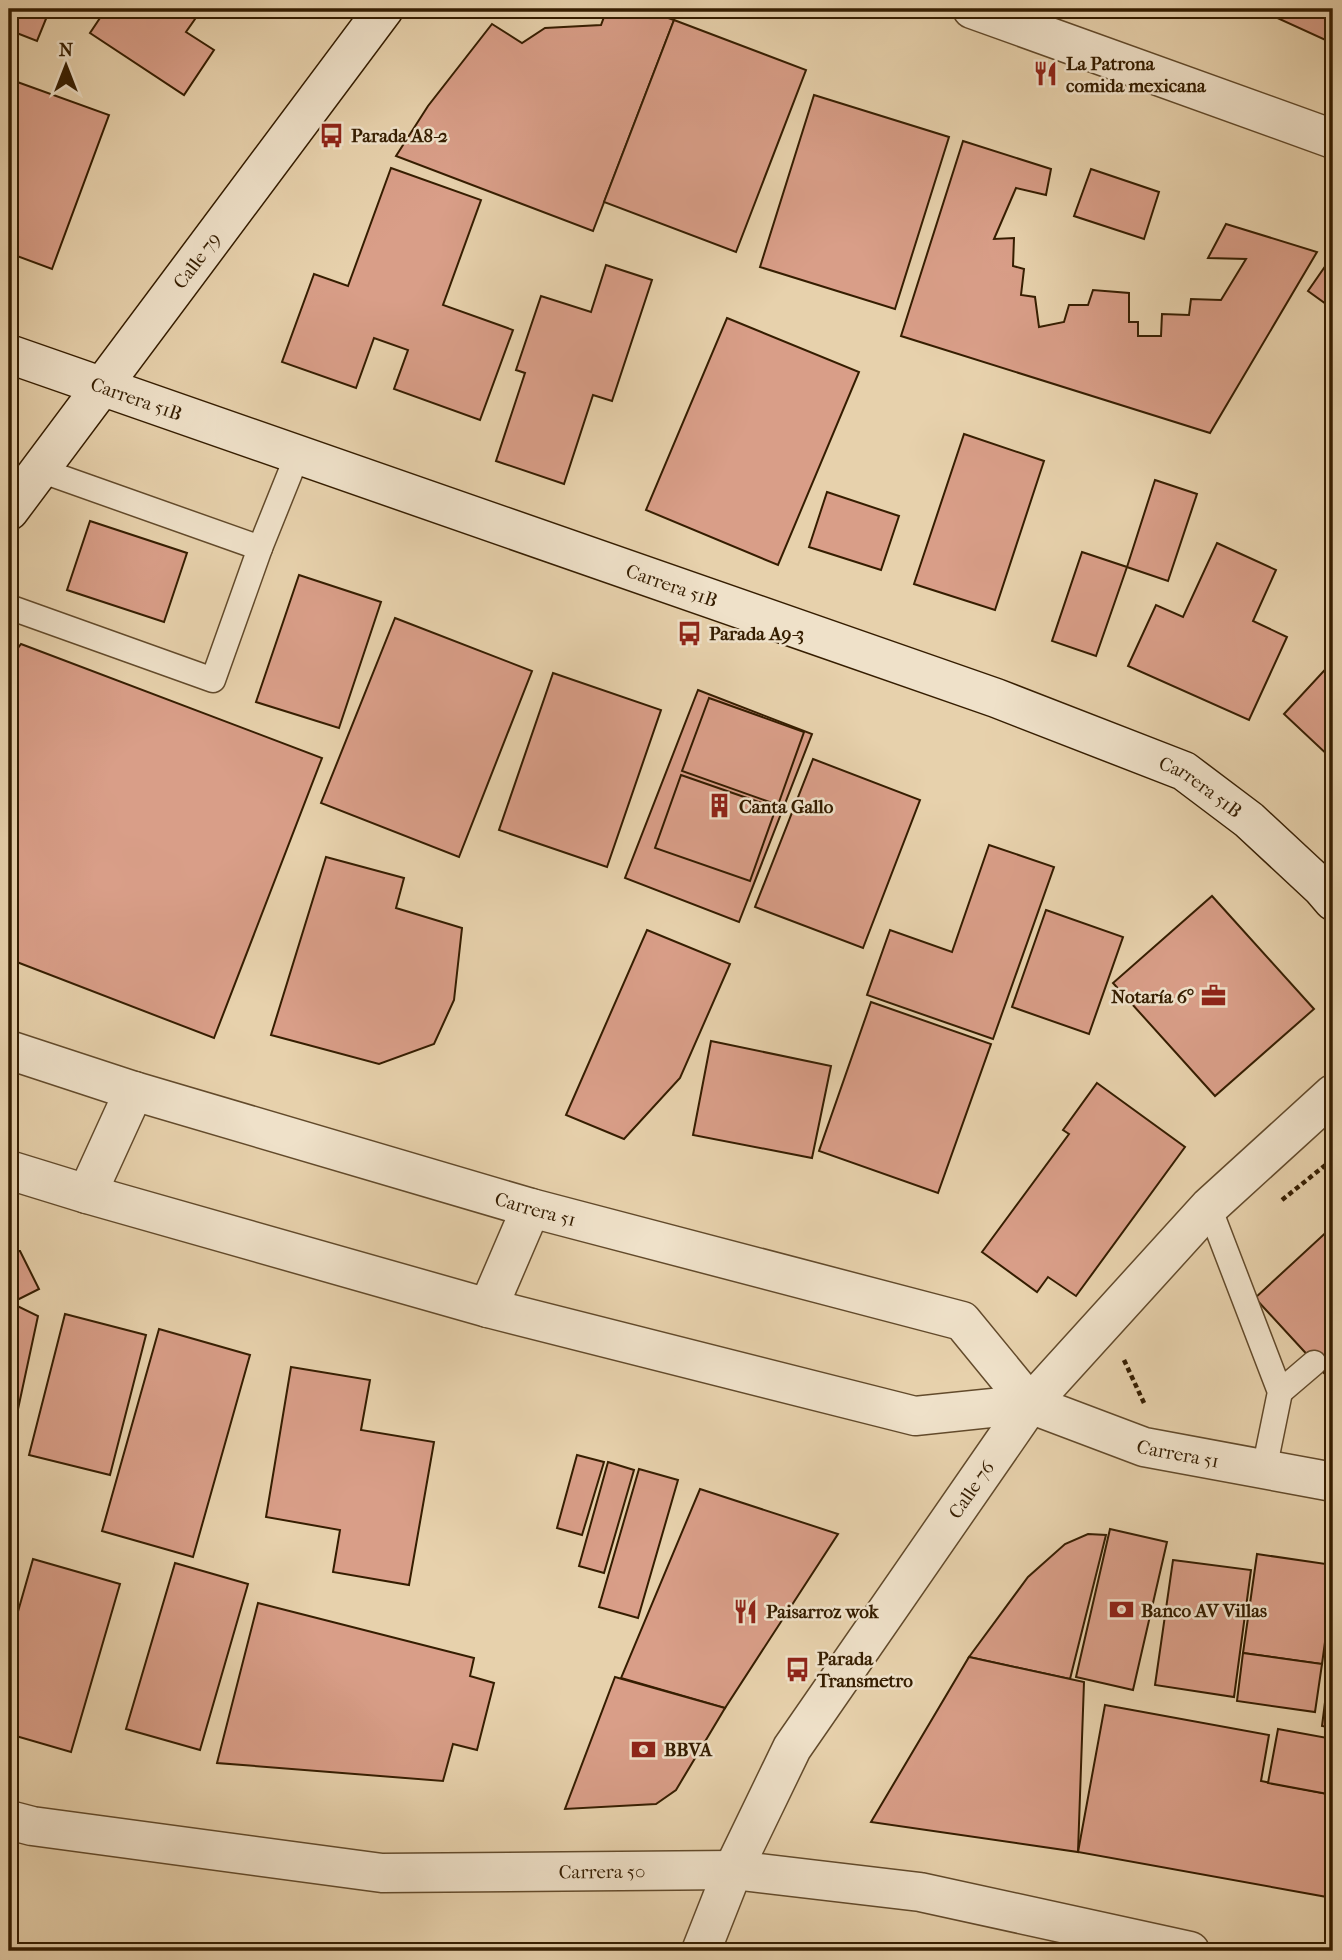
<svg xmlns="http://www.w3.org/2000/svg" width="1342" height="1960" font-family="'IM FELL French Canon',serif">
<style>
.building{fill:#d99e88;stroke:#351d00;stroke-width:2}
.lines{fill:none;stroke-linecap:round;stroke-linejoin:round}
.service-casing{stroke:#624a2b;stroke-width:27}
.minor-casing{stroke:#624a2b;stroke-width:41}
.tertiary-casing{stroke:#624a2b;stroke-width:41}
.secondary-casing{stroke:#351d00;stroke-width:41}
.path{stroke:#351d00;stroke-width:4.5;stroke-dasharray:5 3.5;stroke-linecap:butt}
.service{stroke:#efe1c9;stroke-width:24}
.minor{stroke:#efe1c9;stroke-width:38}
.tertiary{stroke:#efe1c9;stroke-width:38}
.secondary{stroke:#efe1c9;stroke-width:38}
.labels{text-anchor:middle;stroke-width:5;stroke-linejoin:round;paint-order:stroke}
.poi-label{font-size:19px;font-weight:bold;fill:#351d00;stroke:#efe1c9;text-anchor:start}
.street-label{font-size:19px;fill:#351d00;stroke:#efe1c9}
</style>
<rect width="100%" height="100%" fill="#e7d1ac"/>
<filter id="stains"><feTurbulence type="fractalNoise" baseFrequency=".00286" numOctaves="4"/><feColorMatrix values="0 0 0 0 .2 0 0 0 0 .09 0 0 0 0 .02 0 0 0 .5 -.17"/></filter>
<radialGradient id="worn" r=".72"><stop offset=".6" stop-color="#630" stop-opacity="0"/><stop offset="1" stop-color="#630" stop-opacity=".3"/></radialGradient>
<g class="building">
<polygon points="9,9 50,9 37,41 9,30"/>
<polygon points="106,9 202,9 186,32 214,50 184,95 90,33"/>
<polygon points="607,9 643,9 674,20 593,231 396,156 428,106 492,24 522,43 545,28 601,25"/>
<polygon points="1264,9 1333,9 1332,43 1262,11"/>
<polygon points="674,20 806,70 736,252 604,202"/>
<polygon points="9,79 109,115 52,269 9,253"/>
<polygon points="814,95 949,137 895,309 760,267"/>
<polygon points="963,141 1051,169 1046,195 1016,188 994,239 1014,238 1013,266 1024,269 1021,295 1035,297 1039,327 1064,322 1069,305 1088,305 1093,290 1129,293 1129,322 1138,322 1138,336 1161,336 1162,314 1189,315 1191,299 1221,300 1246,259 1208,258 1226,224 1317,252 1210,433 901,336"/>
<polygon points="391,168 481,200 443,305 513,330 480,420 394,389 408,350 374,338 356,388 282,362 314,274 348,286"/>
<polygon points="1091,169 1159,192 1144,239 1074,216"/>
<polygon points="1333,255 1333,309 1308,291"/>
<polygon points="606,265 652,280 612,401 593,395 564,484 496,461 525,373 516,370 541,296 591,312"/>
<polygon points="727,318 859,372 778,565 646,510"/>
<polygon points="964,434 1044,461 995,610 914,584"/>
<polygon points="1155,480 1197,494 1168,581 1127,567"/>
<polygon points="827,492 899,516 881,570 809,547"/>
<polygon points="90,521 187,553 164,622 67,590"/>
<polygon points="1217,543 1276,570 1253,621 1287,637 1249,720 1128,666 1156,605 1183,617"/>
<polygon points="1082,552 1127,567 1096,656 1052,641"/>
<polygon points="299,575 381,602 339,728 256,702"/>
<polygon points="395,618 532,671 459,857 321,803"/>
<polygon points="21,644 322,758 214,1038 9,959 9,660"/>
<polygon points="1333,661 1333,760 1284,714"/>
<polygon points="553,673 661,710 607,867 499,830"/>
<polygon points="698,690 812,734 739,922 625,878"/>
<polygon points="709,698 804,732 778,805 682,771"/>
<polygon points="813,759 920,800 863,948 755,907"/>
<polygon points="681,775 776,808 750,881 655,848"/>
<polygon points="989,845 1054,867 993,1039 867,995 890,930 952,952"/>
<polygon points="326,857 404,878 396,908 462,928 454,1000 434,1044 379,1064 271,1035"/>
<polygon points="1212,896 1314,1009 1215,1096 1113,983"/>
<polygon points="1046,910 1123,937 1089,1034 1012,1007"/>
<polygon points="647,930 730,964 680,1078 624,1139 566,1115"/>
<polygon points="871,1002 991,1044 938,1193 819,1151"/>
<polygon points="711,1041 831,1066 812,1158 693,1135"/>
<polygon points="1097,1083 1185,1147 1076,1296 1048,1277 1037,1292 982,1252 1069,1134 1063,1130"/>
<polygon points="1333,1226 1333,1367 1325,1374 1255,1298"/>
<polygon points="9,1251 20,1251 39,1289 11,1303 38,1316 9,1451"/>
<polygon points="65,1314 146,1335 110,1475 29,1455"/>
<polygon points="159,1329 250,1355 193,1557 102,1531"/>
<polygon points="291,1367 370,1380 361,1430 434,1442 409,1585 333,1572 340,1530 266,1517"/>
<polygon points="577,1455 604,1462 582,1535 557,1528"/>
<polygon points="608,1462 634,1470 604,1573 579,1566"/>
<polygon points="639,1469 678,1480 638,1618 599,1607"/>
<polygon points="700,1489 838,1534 725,1708 621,1678"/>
<polygon points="1110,1529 1167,1542 1133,1690 1076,1677"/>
<polygon points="1088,1534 1106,1535 1070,1679 969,1657 1028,1577 1065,1544"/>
<polygon points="1257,1554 1333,1565 1333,1584 1322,1664 1243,1653"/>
<polygon points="33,1559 120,1584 71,1752 9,1734 9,1643"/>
<polygon points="1173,1560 1251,1570 1234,1697 1155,1685"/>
<polygon points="175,1563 248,1584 200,1750 126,1729"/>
<polygon points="258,1603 474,1658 470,1676 494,1683 477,1750 453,1744 443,1781 217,1763"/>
<polygon points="1333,1639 1333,1728 1322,1726"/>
<polygon points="1243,1653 1322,1664 1315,1712 1237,1701"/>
<polygon points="969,1657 1084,1682 1078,1852 871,1822"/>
<polygon points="615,1677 725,1708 676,1790 656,1804 565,1809"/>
<polygon points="1105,1705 1269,1735 1261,1781 1333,1795 1333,1862 1327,1897 1078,1852"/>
<polygon points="1278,1729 1333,1739 1333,1795 1268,1783"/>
</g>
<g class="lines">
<defs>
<g id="service">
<polyline points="260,548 297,456"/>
<polyline points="9,607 213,680 260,548 40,470"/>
<polyline points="1209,1207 1280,1392 1264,1470"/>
<polyline points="1280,1392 1314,1363"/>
</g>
<g id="minor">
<polyline points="972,9 1333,139"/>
<path id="s1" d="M 9,1820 L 32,1826 L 382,1873 L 733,1870 L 920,1892 L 1190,1951"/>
</g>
<g id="tertiary">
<path id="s2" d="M 9,1050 L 134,1091 L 531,1208 L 962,1321 L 1030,1404"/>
<path id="s3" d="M 9,1170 L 87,1194 L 488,1308 L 915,1416 L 1030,1404 L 1144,1447 L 1333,1482"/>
<polyline points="87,1194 134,1091"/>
<polyline points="488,1308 531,1208"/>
<path id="s4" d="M 701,1951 L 733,1870 L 792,1748 L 1030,1404 L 1209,1207 L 1333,1094"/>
</g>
<g id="secondary">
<path id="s5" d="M 9,354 L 996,698 L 1184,771 L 1249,820 L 1321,887 L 1333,901"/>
<path id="s6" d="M 9,511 L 384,9"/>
</g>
</defs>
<use href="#service" class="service-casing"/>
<use href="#minor" class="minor-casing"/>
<use href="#tertiary" class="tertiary-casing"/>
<use href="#secondary" class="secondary-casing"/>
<g class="path">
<polyline points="1282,1200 1333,1159"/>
<polyline points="1124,1360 1144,1403"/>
</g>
<use href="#service" class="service"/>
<use href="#minor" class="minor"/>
<use href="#tertiary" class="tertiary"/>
<use href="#secondary" class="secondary"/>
</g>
<defs>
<symbol id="restaurant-bare" viewBox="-9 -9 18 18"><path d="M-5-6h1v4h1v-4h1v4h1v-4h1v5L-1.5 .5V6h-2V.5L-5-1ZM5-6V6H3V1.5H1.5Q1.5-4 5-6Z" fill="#8f2418" stroke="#efe1c9" stroke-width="2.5" paint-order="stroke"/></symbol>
<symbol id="bus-bare" viewBox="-9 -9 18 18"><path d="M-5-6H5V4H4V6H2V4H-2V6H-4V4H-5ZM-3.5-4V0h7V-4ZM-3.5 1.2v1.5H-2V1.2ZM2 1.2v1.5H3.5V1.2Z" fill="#8f2418" stroke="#efe1c9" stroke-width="2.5" paint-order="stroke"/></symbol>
<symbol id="building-bare" viewBox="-9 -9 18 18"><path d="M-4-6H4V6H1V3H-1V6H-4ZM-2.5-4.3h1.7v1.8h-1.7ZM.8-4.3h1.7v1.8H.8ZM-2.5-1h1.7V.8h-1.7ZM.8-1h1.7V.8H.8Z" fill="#8f2418" stroke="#efe1c9" stroke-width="2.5" paint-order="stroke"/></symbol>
<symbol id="office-bare" viewBox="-9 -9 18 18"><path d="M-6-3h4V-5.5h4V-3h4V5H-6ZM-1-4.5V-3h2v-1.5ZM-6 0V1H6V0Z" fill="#8f2418" stroke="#efe1c9" stroke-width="2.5" paint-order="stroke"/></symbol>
<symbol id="bank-bare" viewBox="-9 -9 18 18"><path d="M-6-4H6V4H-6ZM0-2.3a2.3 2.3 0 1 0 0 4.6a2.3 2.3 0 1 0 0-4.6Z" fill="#8f2418" stroke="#efe1c9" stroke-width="2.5" paint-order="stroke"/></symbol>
</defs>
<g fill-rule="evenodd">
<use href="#restaurant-bare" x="1028" y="56" width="35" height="35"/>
<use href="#bus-bare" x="314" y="118" width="35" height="35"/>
<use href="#bus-bare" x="672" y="616" width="35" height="35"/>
<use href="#building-bare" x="702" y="788" width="35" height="35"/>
<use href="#office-bare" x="1196" y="978" width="35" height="35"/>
<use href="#bank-bare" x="1104" y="1592" width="35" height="35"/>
<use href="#restaurant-bare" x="728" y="1594" width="35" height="35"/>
<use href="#bus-bare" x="780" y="1652" width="35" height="35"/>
<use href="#bank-bare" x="626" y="1732" width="35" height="35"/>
</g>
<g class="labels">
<g class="poi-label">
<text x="1066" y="70">La Patrona<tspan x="1066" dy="22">comida mexicana</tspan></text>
<text x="351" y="142">Parada A8-2</text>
<text x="709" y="640">Parada A9-3</text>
<text x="739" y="813">Canta Gallo</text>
<text x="1194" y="1003" text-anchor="end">Notaría 6°</text>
<text x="1141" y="1617">Banco AV Villas</text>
<text x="766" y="1618">Paisarroz wok</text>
<text x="817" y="1665">Parada<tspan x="817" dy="22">Transmetro</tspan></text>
<text x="664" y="1756">BBVA</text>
</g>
<g class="street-label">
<text dy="7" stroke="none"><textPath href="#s6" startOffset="313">Calle 79</textPath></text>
<text dy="7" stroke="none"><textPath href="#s5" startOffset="135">Carrera 51B</textPath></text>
<text dy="7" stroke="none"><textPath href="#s5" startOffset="702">Carrera 51B</textPath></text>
<text dy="7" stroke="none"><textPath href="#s5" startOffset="1269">Carrera 51B</textPath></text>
<text dy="7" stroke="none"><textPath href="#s2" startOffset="550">Carrera 51</textPath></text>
<text dy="7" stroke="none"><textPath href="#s3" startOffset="1211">Carrera 51</textPath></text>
<text dy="7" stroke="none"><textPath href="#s4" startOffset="537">Calle 76</textPath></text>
<text dy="7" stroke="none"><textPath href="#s1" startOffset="597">Carrera 50</textPath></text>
</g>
</g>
<rect width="1342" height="1960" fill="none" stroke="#e7d1ac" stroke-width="35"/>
<rect x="10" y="10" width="1321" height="1939" fill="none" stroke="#351d00" stroke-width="3.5"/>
<rect x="18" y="18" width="1307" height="1925" fill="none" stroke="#351d00" stroke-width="2"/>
<g transform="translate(66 66)" stroke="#efe1c9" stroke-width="5" paint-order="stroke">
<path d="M0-5L12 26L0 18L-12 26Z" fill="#351d00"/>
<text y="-10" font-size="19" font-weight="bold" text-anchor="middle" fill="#351d00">N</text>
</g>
<rect width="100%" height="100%" filter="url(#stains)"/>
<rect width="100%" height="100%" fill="url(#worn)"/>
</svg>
